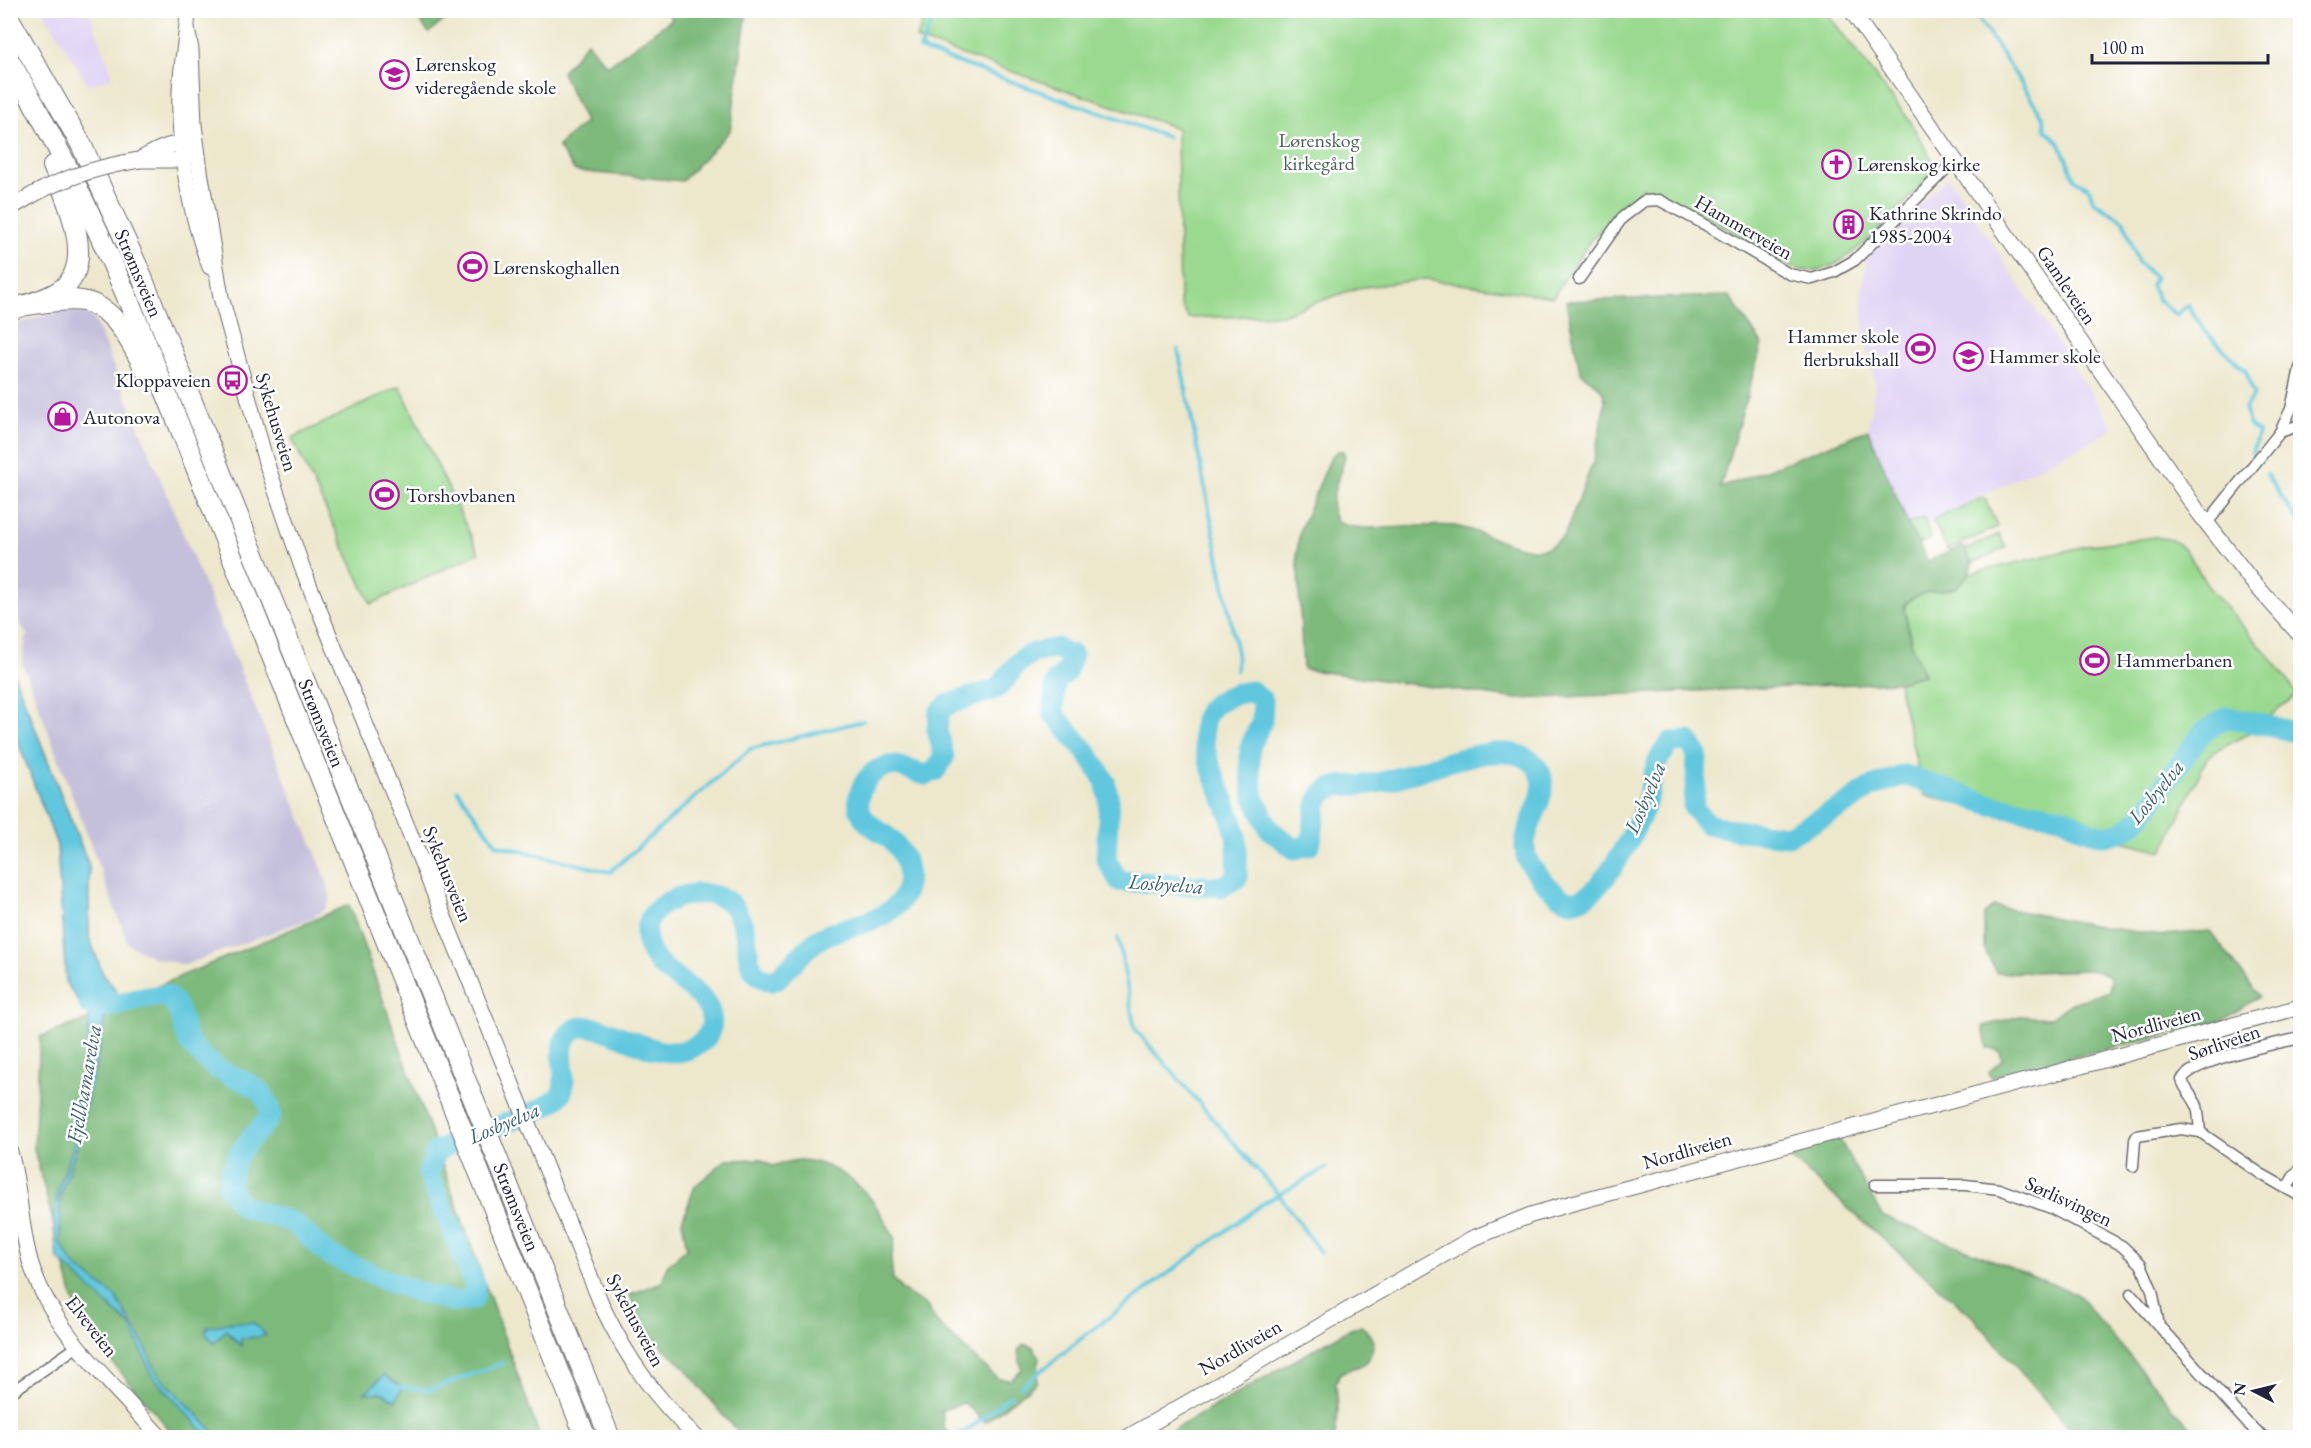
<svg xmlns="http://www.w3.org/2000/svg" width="2311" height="1448" font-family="'EB Garamond',serif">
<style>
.built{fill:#e0d4f4}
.industrial{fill:#c4c0db}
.green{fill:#9ad98f;stroke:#5e7e65;stroke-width:1.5}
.forest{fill:#7bb97a;stroke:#4e6e5a;stroke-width:1.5}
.water{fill:#61c7de;stroke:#42748c;stroke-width:1.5}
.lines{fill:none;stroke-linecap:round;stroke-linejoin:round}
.stream{stroke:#61c7de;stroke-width:4}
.river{stroke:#61c7de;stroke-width:21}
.minor-casing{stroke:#69676e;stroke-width:13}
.secondary-casing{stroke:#69676e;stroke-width:17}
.motorway-casing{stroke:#69676e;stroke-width:22}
.minor{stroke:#fff;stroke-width:10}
.secondary{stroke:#fff;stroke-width:15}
.motorway{stroke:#fff;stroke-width:20}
.secondary-bridge-casing{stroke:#69676e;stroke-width:17;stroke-linecap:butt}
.secondary-bridge{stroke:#fff;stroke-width:15}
.labels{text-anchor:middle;stroke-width:5;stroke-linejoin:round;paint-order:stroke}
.poi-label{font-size:20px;fill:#22223b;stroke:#fff;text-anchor:start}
.park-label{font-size:20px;fill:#4c6258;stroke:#fff}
.street-label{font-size:20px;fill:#22223b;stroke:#fff}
.water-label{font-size:21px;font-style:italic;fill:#385c74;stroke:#fff}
</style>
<rect width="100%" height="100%" fill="#fff"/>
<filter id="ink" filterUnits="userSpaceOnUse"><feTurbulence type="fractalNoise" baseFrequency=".0167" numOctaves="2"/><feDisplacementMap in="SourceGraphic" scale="12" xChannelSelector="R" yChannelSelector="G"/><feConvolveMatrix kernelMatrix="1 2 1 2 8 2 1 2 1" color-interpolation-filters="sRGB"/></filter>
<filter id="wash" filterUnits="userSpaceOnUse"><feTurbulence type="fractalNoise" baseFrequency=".008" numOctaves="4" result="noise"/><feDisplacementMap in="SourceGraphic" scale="24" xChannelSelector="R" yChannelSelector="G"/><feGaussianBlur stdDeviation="1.35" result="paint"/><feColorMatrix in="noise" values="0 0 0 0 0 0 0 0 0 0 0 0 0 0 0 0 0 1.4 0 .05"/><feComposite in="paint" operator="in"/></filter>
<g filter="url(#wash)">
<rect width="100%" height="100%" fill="#ede7cc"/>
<g class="built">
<polygon points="43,11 89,11 113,77 88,85"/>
<polygon points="1948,176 2113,427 2102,436 1911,531 1868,430 1875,384 1863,327 1862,292 1866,259"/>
</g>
<polygon class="industrial" points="71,311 89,315 94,319 324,873 330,894 330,901 324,910 311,918 185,965 154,958 128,944 22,662 27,635 18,619 10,568 12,326 40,316"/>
<g class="green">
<path d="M 928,10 L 1825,11 L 1910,121 L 1937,169 C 1909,198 1869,245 1835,264 C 1821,271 1806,273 1791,267 L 1699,212 L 1642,188 L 1590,241 L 1553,297 L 1425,279 L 1357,288 L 1281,315 L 1188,318 L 1180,303 L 1177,128 L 916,39 Z"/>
<polygon points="400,386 479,553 371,604 292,438"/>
<polygon points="1984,497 1998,527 1947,550 1933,520"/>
<polygon points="1924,518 1931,539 1897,550 1890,530"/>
<polygon points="1999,534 2006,548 1972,563 1964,550"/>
<path d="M 2155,537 C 2162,538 2170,538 2177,543 C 2193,556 2200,576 2212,591 C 2241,626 2274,656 2297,695 L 2247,734 L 2208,756 L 2163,851 L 1924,795 L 1898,682 L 1924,675 L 1912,647 L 1904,612 C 1904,591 1941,591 1956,588 L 1969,574 L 2090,545 Z"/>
</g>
<g class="forest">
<polygon points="412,11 455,11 429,33"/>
<polygon points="666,11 747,11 730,131 682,181 575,171 558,146 585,122 562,72 587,42 607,66 672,19"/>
<path d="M 1729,296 L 1762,344 L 1720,488 L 1868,430 L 1911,531 L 1928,561 L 1963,546 L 1972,563 L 1969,574 L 1956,588 C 1940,591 1914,591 1904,606 L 1912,647 L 1924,675 L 1898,682 L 1518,699 L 1303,669 L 1297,552 L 1300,530 L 1331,457 L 1338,451 L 1343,451 L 1345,456 C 1340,480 1326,497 1336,521 C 1358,536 1423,522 1454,526 C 1478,529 1522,553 1542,549 C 1552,547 1559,541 1565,534 L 1594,460 L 1605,402 C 1605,385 1590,383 1580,371 L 1566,301 Z"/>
<polygon points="349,905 540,1437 176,1437 80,1325 34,1149 40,1037 105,1013 108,1007"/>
<polygon points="1994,906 2108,928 2163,935 2210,931 2259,996 2222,1021 1991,1077 1989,1072 2002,1060 2000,1051 1987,1048 1983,1026 2020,1016 2050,1018 2072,1003 2110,991 2110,977 2093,970 1996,973 1984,948 1984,914"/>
<polygon points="1835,1131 1882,1216 2077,1294 2198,1437 2077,1437 1974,1318 1778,1147"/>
<path d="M 760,1159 L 772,1166 C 782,1164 791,1160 800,1160 C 825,1160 855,1179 870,1198 C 880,1210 887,1225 895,1239 L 891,1259 L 893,1279 L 903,1291 L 926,1305 L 938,1324 L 998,1379 L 1011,1380 L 1022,1369 L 1018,1351 L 1023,1344 L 1033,1347 L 1039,1357 L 1037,1382 L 985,1422 L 964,1403 L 942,1410 L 944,1429 L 956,1437 L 745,1437 L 726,1419 L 685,1368 L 651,1336 L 629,1295 L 662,1282 L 667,1266 L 687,1248 L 682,1221 L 695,1186 L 726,1160 Z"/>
<path d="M 1362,1325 L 1374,1341 C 1369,1370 1363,1363 1340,1373 L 1336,1382 L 1338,1411 L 1335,1437 L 1161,1437 L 1346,1331 Z"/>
</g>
<g class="water">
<polygon points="10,664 89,866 89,937 103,974 117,991 105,1013 102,1037 76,1149 60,1196 60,1242 74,1265 116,1297 146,1348 157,1373 219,1437 208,1437 153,1376 130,1325 57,1258 53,1219 58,1190 79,1129 87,1076 89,1016 66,983 57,845 11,723"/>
<polygon points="234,1322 254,1323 266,1335 260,1337 241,1338 241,1346 226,1330 214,1343 206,1333 207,1327"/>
<polygon points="384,1375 402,1387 396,1401 383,1393 365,1393"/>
</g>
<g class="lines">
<g class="stream">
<polyline points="937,10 920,49 1168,137"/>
<polyline points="1973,10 2044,118 2045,129 2059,142 2075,180 2089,188 2093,201 2124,221 2138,262 2155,278 2151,285 2159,301 2176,315 2188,305 2203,329 2246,372 2254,395 2245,407 2249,424 2258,433 2252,454"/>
<polyline points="1178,349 1237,653 1236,671"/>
<polyline points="2266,474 2300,524"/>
<polyline points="1235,693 1235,684"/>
<polyline points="457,790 497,845 610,872 750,749 863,721"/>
<polyline points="1118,938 1135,1029 1279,1195 1320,1252"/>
<polyline points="402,1387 429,1390 503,1363"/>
<polyline points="1021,1387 1093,1329 1262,1204 1326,1168"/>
<polyline points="948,1438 968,1430 1011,1395"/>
</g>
<path class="river" d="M 89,1005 L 108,1007 L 141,998 L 166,995 C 182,1006 180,1023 188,1040 C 192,1048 204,1058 211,1064 C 235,1084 266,1078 271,1116 C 247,1145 236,1147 228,1187 L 243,1207 L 292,1222 L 329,1255 L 379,1277 L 418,1292 L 454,1302 L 474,1299 L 475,1285 L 428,1174 L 436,1151 L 541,1109 C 548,1105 558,1100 562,1092 C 569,1074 553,1045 572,1031 C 599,1012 651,1065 689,1049 C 715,1039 719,1016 699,996 C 683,979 660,972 650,950 C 629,907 694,881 726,900 C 738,908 746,930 747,944 C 749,963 750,976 772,981 L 778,978 C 790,967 801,953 814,943 C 837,924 886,926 902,898 C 913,878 907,855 891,840 C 881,831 866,825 861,813 C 851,792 873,763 895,766 C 906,767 915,773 926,775 L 935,771 L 944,757 L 937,729 L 939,713 L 947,705 L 996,689 C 1009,679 1014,662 1029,655 C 1037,651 1049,650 1057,648 L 1066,654 L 1073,655 L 1066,673 L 1056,681 L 1053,713 L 1087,753 L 1105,781 L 1109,800 L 1106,859 L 1119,881 L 1222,887 L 1237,878 C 1237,865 1238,850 1236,836 C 1228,786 1157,703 1252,691 L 1263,701 L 1262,721 L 1250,747 L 1250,771 L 1254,797 L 1269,829 L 1294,849 L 1310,845 C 1314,832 1314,802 1323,793 C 1335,783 1349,786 1362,785 C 1372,784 1384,782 1393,779 C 1426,771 1509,733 1536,766 C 1559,795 1513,830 1528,861 C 1533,871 1543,881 1551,889 C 1558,895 1565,902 1575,901 C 1602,897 1634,832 1644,809 C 1650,794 1652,776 1658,761 C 1661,754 1667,748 1671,742 L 1689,741 L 1697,754 L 1696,781 L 1693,807 L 1707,824 L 1735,830 L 1788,836 L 1850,802 L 1869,788 L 1904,775 L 1991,805 L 2062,817 L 2085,830 L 2106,836 L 2124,831 L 2142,816 L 2202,733 L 2227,717 L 2300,733"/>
</g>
</g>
<g filter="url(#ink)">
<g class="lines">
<defs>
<g id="minor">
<polyline points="1579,279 1622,218 1644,201 1659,200 1704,224 1789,274 1812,279 1834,272 1855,260 1955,160"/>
<polyline points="2280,432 2291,409 2300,368"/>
<polyline points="2207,523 2280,432 2300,425"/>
<path d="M 2200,1132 C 2199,1124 2199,1114 2197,1106 C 2193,1096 2185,1090 2182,1080 C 2191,1060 2278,1043 2300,1038"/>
<polyline points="2133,1166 2135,1140 2137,1136 2181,1129 2200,1132 2261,1174 2300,1196"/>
<polyline points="1875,1185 1966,1185 1999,1189 2051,1208 2122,1246 2141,1264 2152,1290 2159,1326 2247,1423 2265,1438"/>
<polyline points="2287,1188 2295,1174 2300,1170"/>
<polyline points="2131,1294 2158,1325"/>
<polyline points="10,1393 78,1346"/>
</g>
<g id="secondary">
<path d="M 188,10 C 187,38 181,65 180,92 C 178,148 190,216 210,267"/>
<polyline points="1851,10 2199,513 2251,580 2300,635"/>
<path d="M 187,28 L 191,50 L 194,125 L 200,171 L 221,297 L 265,459 L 302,567 L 334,647 L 603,1308 C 629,1362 654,1396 697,1438"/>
<polyline points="139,160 177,160 192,154"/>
<path d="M 139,160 C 155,151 173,140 192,145"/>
<polyline points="10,208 24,200"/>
<path d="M 10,1152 C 20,1187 20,1225 30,1261 C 51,1331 113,1384 161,1438"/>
<polyline points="1126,1438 1471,1239 1531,1215 1569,1204 2300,1007"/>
</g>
<g id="motorway">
<polyline points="10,20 81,144 139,270 610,1438"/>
<path d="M 10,62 C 60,146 101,234 138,323 L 586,1438"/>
<path d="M 27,305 C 45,303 64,298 82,301 C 115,306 132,344 146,371"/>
<path d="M 10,310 C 27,304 48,300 62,289 C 97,263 66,197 53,166"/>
</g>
</defs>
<use href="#minor" class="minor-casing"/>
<use href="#secondary" class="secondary-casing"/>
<use href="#motorway" class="motorway-casing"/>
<use href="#minor" class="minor"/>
<use href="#secondary" class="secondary"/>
<use href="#motorway" class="motorway"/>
<defs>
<path id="secondary-bridge" d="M 24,200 C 59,178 98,167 139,160"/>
</defs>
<use href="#secondary-bridge" class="secondary-bridge-casing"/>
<use href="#secondary-bridge" class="secondary-bridge"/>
</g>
</g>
<defs>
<symbol id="school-ring" viewBox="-11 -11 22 22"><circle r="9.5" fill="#fff" stroke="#b5179e" stroke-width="1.5"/><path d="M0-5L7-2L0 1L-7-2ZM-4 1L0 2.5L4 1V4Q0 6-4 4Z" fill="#b5179e"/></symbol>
<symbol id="church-ring" viewBox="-11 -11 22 22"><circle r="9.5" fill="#fff" stroke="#b5179e" stroke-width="1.5"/><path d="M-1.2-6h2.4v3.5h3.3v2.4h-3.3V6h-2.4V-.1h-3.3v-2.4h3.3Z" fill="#b5179e"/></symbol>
<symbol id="building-ring" viewBox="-11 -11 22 22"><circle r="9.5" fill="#fff" stroke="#b5179e" stroke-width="1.5"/><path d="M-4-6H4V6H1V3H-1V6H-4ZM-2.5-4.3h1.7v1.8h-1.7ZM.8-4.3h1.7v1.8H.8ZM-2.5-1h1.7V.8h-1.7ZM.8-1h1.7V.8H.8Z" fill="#b5179e"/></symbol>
<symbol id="stadium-ring" viewBox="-11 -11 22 22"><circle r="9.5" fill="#fff" stroke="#b5179e" stroke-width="1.5"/><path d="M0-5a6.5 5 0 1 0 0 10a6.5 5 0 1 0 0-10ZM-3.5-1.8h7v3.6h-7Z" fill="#b5179e"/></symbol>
<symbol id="bus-ring" viewBox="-11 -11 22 22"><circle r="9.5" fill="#fff" stroke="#b5179e" stroke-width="1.5"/><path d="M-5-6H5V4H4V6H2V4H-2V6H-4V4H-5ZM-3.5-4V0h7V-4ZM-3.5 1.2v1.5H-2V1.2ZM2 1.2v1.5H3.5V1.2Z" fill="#b5179e"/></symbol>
<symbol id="shop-ring" viewBox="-11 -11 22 22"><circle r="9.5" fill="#fff" stroke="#b5179e" stroke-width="1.5"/><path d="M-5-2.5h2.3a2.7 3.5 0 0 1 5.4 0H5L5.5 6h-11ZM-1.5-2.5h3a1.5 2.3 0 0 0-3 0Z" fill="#b5179e"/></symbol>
</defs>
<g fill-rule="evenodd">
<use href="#school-ring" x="378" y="58" width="33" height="33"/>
<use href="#church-ring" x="1820" y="148" width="33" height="33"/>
<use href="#building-ring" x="1832" y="208" width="33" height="33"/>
<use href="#stadium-ring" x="456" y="250" width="33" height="33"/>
<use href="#stadium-ring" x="1904" y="332" width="33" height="33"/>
<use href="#school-ring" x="1952" y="340" width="33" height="33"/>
<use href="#bus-ring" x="216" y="364" width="33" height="33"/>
<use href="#shop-ring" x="46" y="400" width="33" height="33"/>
<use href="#stadium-ring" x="368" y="478" width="33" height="33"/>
<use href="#stadium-ring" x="2078" y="644" width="33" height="33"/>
</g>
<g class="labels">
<g class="poi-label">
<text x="415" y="71">Lørenskog<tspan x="415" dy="23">videregående skole</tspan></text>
<text x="1857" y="171">Lørenskog kirke</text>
<text x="1869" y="220">Kathrine Skrindo<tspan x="1869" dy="23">1985-2004</tspan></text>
<text x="493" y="274">Lørenskoghallen</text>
<text x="1899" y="343" text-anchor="end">Hammer skole<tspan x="1899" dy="23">flerbrukshall</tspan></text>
<text x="1989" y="363">Hammer skole</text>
<text x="211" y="387" text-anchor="end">Kloppaveien</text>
<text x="83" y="424">Autonova</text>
<text x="406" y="502">Torshovbanen</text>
<text x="2116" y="667">Hammerbanen</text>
</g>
<g class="park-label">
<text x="1319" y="147">Lørenskog<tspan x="1319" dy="23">kirkegård</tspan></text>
</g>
<g class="street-label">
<text transform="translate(1744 227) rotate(30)" y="7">Hammerveien</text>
<text transform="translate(139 273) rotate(67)" y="7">Strømsveien</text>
<text transform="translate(2067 285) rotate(56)" y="7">Gamleveien</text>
<text transform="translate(277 422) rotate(73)" y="7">Sykehusveien</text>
<text transform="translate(322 723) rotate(68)" y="7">Strømsveien</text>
<text transform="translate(448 874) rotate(68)" y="7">Sykehusveien</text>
<text transform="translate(2156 1024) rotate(-15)" y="7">Nordliveien</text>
<text transform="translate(2224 1042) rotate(-19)" y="7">Sørliveien</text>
<text transform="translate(1687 1150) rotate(-16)" y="7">Nordliveien</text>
<text transform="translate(2069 1201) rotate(25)" y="7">Sørlisvingen</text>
<text transform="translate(517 1207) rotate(68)" y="7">Strømsveien</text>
<text transform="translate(636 1320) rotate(62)" y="7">Sykehusveien</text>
<text transform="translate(92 1326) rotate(52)" y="7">Elveveien</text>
<text transform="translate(1240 1347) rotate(-30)" y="7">Nordliveien</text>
</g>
<g class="water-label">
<text transform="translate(2156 792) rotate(-51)" y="7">Losbyelva</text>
<text transform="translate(1645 798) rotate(-67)" y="7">Losbyelva</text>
<text transform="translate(1166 884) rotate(4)" y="7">Losbyelva</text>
<text transform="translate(84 1084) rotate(-80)" y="7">Fjellhamarelva</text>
<text transform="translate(504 1123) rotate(-23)" y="7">Losbyelva</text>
</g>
</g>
<rect width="2311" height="1448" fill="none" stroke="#fff" stroke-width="36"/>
<g transform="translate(2254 1391) rotate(277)" stroke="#ffffff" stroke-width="4.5" paint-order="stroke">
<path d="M0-4.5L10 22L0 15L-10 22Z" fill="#22223b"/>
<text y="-9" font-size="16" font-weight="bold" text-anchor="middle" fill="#22223b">N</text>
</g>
<path d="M2092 54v9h176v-9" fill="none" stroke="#22223b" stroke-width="3"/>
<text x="2101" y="54" font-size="18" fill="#22223b" stroke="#ffffff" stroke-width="4.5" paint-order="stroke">100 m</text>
</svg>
